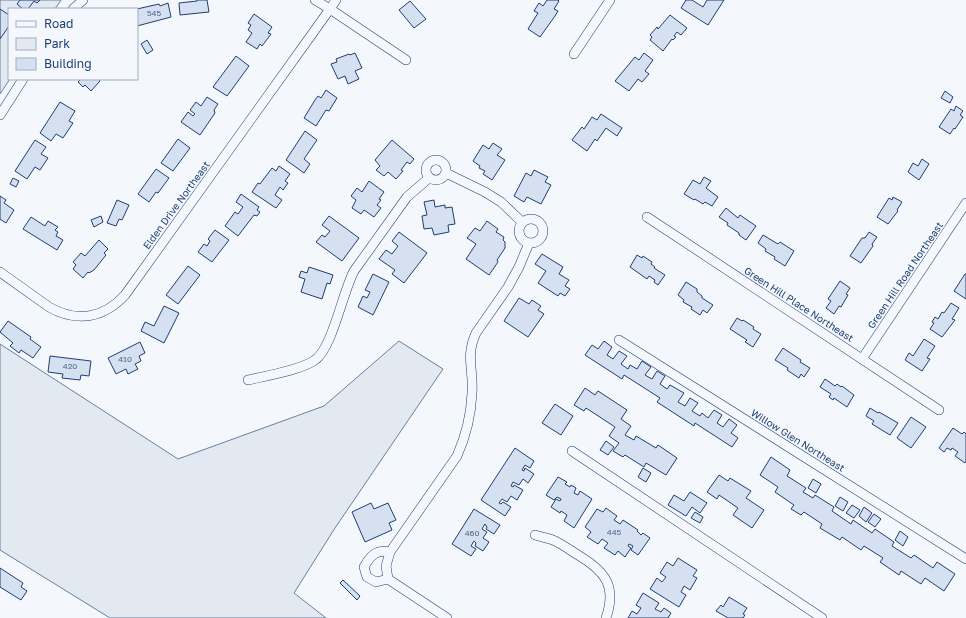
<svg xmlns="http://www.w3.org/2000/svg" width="966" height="618" font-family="'Golos Text',sans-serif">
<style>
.green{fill:#e3e9f0;stroke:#687fa3}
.building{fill:#d5e0f0;stroke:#1d3f73}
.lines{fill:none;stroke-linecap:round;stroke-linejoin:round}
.street-casing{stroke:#1d3f73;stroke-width:10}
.street{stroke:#f4f7fb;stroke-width:9}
.labels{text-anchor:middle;stroke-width:3;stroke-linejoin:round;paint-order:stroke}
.number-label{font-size:8px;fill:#4b6792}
.street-label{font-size:10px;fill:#1d3f73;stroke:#f4f7fb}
</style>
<rect width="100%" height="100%" fill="#f4f7fb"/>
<g class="green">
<polygon points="0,0 61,0 55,9 9,9 10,79 0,94"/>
<polygon points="399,341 443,369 335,528 294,593 326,618 110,618 0,550 0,344 178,459 324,406"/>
</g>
<g class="building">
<polygon points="20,0 40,0 37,3 34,1 28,9 23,9 17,4"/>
<polygon points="197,0 207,0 209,12 180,15 179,3 197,1"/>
<polygon points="547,0 558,0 559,1 554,9 558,11 555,16 540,37 528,29 538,13 534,11 539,3 543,6"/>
<polygon points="686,0 692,0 703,7 707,0 724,0 708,25 681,8"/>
<polygon points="410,1 426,19 414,28 399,10"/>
<polygon points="168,3 171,17 137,26 137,9 159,4 160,6"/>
<polygon points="0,9 9,15 9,26 0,39"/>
<polygon points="254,14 272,27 268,33 271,34 262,46 260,44 257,49 246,42 252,33 248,30 251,25 248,23"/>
<polygon points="670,15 687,28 681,35 677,32 674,36 676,37 673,40 672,39 663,51 650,40 652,37 650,35 657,27 658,29"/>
<polygon points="147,40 153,50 147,54 141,44"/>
<polygon points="355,53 362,68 355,71 359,79 348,84 345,76 338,79 331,64 337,62 336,59 349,54 350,55"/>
<polygon points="644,53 653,60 645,71 649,74 642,82 638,79 629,91 615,81 635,57 639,60"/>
<polygon points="236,56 249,66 227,96 213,87"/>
<polygon points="78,79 98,79 100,81 91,91 85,85 83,87 78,82 80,80"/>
<polygon points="326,90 337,98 329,111 326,110 316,126 304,118 315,100 318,96 321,98"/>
<polygon points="945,91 953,97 950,103 941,98"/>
<polygon points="207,97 218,104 214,110 215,113 200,135 181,122 188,112 193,116 195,114 190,110 196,102 201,106"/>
<polygon points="60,102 75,111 69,121 73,123 63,138 56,134 51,141 40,133"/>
<polygon points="956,106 963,111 960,115 963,117 955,129 954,128 950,134 939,127 951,109 954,111"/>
<polygon points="601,114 622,128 617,136 606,128 597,141 595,139 587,151 572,140 582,127 584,129 592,117 597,120"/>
<polygon points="305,131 317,140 304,159 310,164 304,173 286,160"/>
<polygon points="178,139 190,148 173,171 161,163"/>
<polygon points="35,140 46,147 41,154 48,158 40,170 35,167 27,179 15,171"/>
<polygon points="392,140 414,159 410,164 407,162 401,170 403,171 396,179 388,172 384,176 376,170 380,166 375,160"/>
<polygon points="493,143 502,149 497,155 505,160 492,180 483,174 485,171 479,168 480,166 473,161 483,145 489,149"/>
<polygon points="922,159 929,164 919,180 908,172 913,163 918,166"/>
<polygon points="279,166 290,174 285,181 288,183 283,190 280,187 275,195 282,200 276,208 252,192 258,183 260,184 272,168 276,171"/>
<polygon points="156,169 169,178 158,193 156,192 149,202 138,194"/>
<polygon points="534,170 548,177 545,182 551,185 541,204 527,197 524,202 514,196 526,173 531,176"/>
<polygon points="704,177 711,181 706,188 718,197 712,206 705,202 703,204 695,199 694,200 684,194 693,180 700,184"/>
<polygon points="13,178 19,181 16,187 10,184"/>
<polygon points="369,181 384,192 379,199 381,200 377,205 381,208 374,217 364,210 361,214 352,208 356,200 351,196 357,188 362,192"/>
<polygon points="241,194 259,207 257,210 260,212 257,216 254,215 238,236 225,226 235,212 238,214 243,207 236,202"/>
<polygon points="0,196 6,200 4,203 14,210 6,223 0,219"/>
<polygon points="893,197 902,202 897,210 898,211 888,224 877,217 889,198 892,200"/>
<polygon points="117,200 129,205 122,220 119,219 116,226 107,223"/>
<polygon points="434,200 435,207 445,205 445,208 452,207 455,224 448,225 449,232 434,235 432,228 424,229 422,216 427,215 424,202"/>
<polygon points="726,208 738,218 740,215 756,226 746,240 739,235 739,233 727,225 728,223 719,217"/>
<polygon points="101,216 103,222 94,227 91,220"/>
<polygon points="329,216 359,238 342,261 316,242 322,235 325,237 330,231 322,225"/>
<polygon points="31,217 45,226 48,221 58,227 55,230 58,232 56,236 63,240 57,250 23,229"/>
<polygon points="487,221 498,229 496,232 504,237 503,240 505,242 505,248 497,260 498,262 489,275 466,259 476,244 467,238 475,228 480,231"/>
<polygon points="215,230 229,240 212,262 198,252 204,244 207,246 210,241 208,239"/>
<polygon points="399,232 427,253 404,283 392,274 395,270 379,259 386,250 392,254 398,246 392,241"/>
<polygon points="869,232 877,237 872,244 873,246 861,263 850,256 862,238 865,238"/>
<polygon points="763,235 778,244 780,242 794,251 785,266 774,259 775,257 765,251 766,249 758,243"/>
<polygon points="99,240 108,249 104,253 106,255 94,270 89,273 88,272 83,278 73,269 76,265 73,262 81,253 85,256"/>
<polygon points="542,254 563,267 559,274 569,280 565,286 570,289 565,296 560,293 558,296 538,283 546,271 535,264"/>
<polygon points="637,255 642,258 643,256 652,262 651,264 655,267 654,268 665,275 658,285 654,282 655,280 649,276 647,279 630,267"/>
<polygon points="188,266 200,275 178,304 166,295"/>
<polygon points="309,267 333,275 330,284 327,283 322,299 301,292 305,279 299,277 301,271 307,273"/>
<polygon points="373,274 389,282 373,315 358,307 363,296 367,298 370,292 365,290"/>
<polygon points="965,274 966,274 966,299 954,291"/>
<polygon points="840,281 850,288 846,294 848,295 841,307 839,306 834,314 826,308 831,301 828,299"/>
<polygon points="686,282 697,289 697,292 702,296 702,298 713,305 707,313 703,310 700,315 691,309 692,307 683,302 684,300 678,295"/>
<polygon points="519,298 529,304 532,300 541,306 538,310 544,314 528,337 504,321"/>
<polygon points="951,303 959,308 952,319 955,320 942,337 930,329 934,323 932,322 935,317 938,319 942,312 944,313"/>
<polygon points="164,306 179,313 164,343 141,331 145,322 154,326"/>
<polygon points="737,318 742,321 743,320 754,327 753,329 761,334 753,347 745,342 747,340 730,329"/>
<polygon points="8,321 31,337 30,339 41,347 33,358 21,350 19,353 10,346 13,343 0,332"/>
<polygon points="924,339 935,346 927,358 930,359 922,371 905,360 909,353 913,356"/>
<polygon points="604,341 612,347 607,355 613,359 619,351 627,356 621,364 628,369 630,365 637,369 642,361 651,367 645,375 652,379 657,371 665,376 660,384 667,389 670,385 684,393 678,402 685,406 690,398 698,403 692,411 700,416 702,413 708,418 714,410 722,415 717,423 723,427 729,419 737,425 731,433 738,438 732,447 695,423 694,426 657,402 660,398 624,375 622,379 585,355 592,345 598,349"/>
<polygon points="140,342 145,353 139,356 141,361 135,364 138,369 128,374 126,369 116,374 108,358"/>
<polygon points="783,348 801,360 800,362 810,368 804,377 801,374 799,378 787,370 788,368 775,360"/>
<polygon points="50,356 91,361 89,376 81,375 80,380 62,378 63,374 48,372"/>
<polygon points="825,379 835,386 837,384 841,387 842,386 854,395 847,407 834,398 833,400 829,397 831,394 820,387"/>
<polygon points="585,388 595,395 598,391 627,410 621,419 631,426 625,435 634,440 636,436 656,448 658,445 677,458 666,475 646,463 644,467 625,455 623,457 613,451 619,443 609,436 615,427 586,408 584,411 574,405"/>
<polygon points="555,404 573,416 561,435 542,423"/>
<polygon points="870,408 878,413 879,412 898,423 890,435 872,424 874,421 866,416"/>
<polygon points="911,417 926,427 911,448 897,438"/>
<polygon points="953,428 962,434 964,432 966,434 966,461 965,463 955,456 958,452 952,448 951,450 947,448 944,452 939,448"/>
<polygon points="606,441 614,447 608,455 600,450"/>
<polygon points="515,448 534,461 530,468 525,465 522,470 524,471 525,468 534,474 528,483 523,479 519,485 513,482 511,486 513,487 514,485 523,490 517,500 511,496 507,502 502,499 499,503 501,504 503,502 511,507 505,516 481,500"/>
<polygon points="771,457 790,470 787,476 806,488 803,492 813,498 815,495 834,507 832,511 851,524 853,520 872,533 875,529 894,542 892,546 911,558 914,555 933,568 937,562 955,574 944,591 925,578 921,584 901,571 899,575 880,562 883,558 864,546 861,550 842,537 840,540 820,528 822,524 804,512 801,515 791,509 794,505 775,492 778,487 760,475"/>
<polygon points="643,468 651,473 646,482 638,477"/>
<polygon points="719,475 728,481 730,478 751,491 746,498 764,510 752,528 733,515 738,508 719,495 717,499 707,492"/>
<polygon points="558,477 567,482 565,484 570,487 571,485 576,488 574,493 578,495 580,491 592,499 574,528 564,521 567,515 561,511 560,513 551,507 556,499 560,501 561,499 557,497 554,500 546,495"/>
<polygon points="813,479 821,484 816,493 808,488"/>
<polygon points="690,492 707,503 700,513 692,507 686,516 668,505 674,495 684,501"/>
<polygon points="840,497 848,502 843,511 835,506"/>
<polygon points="371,503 374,509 388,503 396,520 389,523 392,530 365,542 352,512"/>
<polygon points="852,505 860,510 854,518 846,513"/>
<polygon points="864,507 872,513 866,522 859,516"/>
<polygon points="606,508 617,516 614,520 620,524 623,520 638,530 637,531 641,535 643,533 650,538 638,555 631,550 633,546 629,544 628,546 631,548 625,557 618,551 615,555 604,548 608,543 602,539 598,544 587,537 591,532 585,527 597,509 603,512"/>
<polygon points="474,509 500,525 494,534 486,529 487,527 485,524 482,529 487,532 483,538 489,542 483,551 475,546 476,543 474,541 471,546 476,549 471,556 452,544"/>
<polygon points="695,512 703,517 700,523 691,518"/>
<polygon points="874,514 881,519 875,527 868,522"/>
<polygon points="900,531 908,537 903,546 895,540"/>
<polygon points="678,558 697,570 693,576 697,578 690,590 684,586 681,592 686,595 679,607 650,589 657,578 662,582 666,577 660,573 667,562 673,566"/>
<polygon points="0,568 23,583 21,587 27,591 21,600 0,587"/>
<polygon points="343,580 360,596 357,600 340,583"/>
<polygon points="643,593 659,603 655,609 661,612 664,608 671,613 668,618 628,618 632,611 637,614 641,608 636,605"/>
<polygon points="729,597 747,608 743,614 745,615 743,618 728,618 716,611 721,605 723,607"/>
</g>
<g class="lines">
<defs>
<g id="street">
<polyline points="336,0 330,9 406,60"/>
<polyline points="73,9 83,0"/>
<polyline points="574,54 610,0"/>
<polyline points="0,115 23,79"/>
<circle cx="436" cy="170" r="10"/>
<polyline points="446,173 485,192 501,202 522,222"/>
<polyline points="647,217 939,410"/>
<circle cx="531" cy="231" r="12"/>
<path d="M 0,272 L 49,307 C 77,323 104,318 125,295 L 330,9 L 315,0"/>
<polyline points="619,340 966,559"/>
<polyline points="862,359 966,203"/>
<path d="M 248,380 C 266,376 301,370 315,360 C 332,349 343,291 354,271 L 407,197 L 429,178"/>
<polyline points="572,451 822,618"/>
<path d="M 535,535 C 541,537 548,538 553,540 C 562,544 570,550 578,555 C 605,571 617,586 606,618"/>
<path d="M 388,579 L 386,566 L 390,552 L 457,456 C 466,436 471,415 472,393 C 474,370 465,357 476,333 L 508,287 L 519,267 L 529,243"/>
<polyline points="388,579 447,618"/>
<path d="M 388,579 L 376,582 L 367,577 L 364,567 C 370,556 376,549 390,552"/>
</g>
</defs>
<use href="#street" class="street-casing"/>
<use href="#street" class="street"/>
</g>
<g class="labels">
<g class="number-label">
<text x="154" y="16">545</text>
<text x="125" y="362">410</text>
<text x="70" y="369">420</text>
<text x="614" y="535">445</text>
<text x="472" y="536">460</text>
</g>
<g class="street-label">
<text transform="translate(176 205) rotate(-54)" y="4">Elden Drive Northeast</text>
<text transform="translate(905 275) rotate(-56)" y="4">Green Hill Road Northeast</text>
<text transform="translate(799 304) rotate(33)" y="4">Green Hill Place Northeast</text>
<text transform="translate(798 440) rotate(32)" y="4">Willow Glen Northeast</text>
</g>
</g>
<rect x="8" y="8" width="130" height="72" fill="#f4f7fb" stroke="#9eadc5"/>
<rect x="16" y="21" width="20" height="6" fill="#f4f7fb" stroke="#9eadc5"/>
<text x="44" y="28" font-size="12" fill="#1d3f73">Road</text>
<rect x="16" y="38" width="20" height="12" fill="#e3e9f0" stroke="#9eadc5"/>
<text x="44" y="48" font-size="12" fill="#1d3f73">Park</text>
<rect x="16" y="58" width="20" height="12" fill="#d5e0f0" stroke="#9eadc5"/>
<text x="44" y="68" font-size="12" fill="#1d3f73">Building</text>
</svg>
